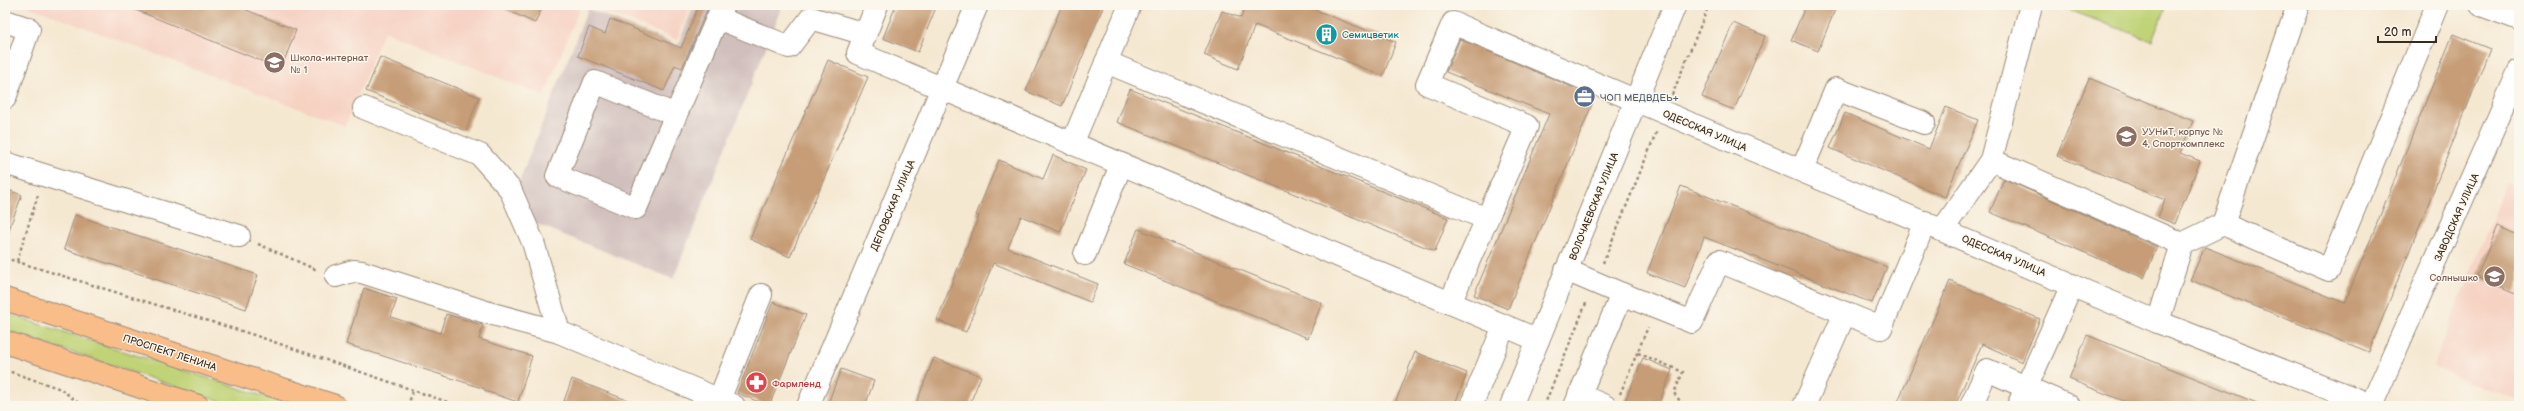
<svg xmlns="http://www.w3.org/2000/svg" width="2524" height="411" font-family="'Balsamiq Sans',sans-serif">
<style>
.built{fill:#f6d2c3}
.industrial{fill:#d1bfbd}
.green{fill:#c0d377;stroke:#7e7e4a}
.building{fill:#c69d77}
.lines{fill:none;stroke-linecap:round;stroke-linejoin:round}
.minor-casing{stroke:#988978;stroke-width:24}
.major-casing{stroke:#988978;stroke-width:24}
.path{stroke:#988978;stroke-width:2.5;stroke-dasharray:3 3;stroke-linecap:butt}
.minor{stroke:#fff;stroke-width:22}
.major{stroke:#f8bd88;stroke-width:22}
.labels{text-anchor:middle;stroke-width:3;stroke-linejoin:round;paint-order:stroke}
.culture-label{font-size:10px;fill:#0d838f;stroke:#fbf7ec;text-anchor:start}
.education-label{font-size:10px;fill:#785e54;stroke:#fbf7ec;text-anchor:start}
.service-label{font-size:10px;fill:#4e5e75;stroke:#fbf7ec;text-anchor:start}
.street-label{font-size:10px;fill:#3b2a1e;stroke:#fbf7ec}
.health-label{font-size:10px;fill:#be3a42;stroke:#fbf7ec;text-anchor:start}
</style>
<rect width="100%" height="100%" fill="#fbf7ec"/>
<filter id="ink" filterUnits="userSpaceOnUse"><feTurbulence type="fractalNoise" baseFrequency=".025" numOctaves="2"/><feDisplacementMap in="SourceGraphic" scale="8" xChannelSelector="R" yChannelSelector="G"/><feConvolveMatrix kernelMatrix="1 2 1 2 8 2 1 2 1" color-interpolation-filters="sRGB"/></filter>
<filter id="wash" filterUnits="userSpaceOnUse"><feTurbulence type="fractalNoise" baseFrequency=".012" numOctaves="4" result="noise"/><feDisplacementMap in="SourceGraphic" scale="16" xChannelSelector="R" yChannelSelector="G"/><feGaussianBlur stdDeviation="0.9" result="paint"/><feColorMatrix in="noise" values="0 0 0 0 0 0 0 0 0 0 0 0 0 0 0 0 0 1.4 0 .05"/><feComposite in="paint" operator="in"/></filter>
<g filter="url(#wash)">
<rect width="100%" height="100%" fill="#f5e8d1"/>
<g class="built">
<polygon points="25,5 581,5 544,96 384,31 345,126"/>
<polygon points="589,5 691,5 677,40"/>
<polygon points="2506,182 2519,187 2519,401 2433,367"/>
</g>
<polygon class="industrial" points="694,5 783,5 673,279 507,212 588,9 678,45"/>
<g class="green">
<polygon points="2056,5 2166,5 2152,41"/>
<polygon points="5,313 276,400 282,406 234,406 5,330"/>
</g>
<g id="blocks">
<g class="building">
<polygon points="234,5 296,30 281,69 126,6"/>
<polygon points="496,5 543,5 535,23"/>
<polygon points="699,5 709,5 682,68 675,65 664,91 578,56 589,27 605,34 610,19 681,48"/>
<polygon points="896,5 937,5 918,52 883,38"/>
<polygon points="1062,5 1104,5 1062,106 1026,91"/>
<polygon points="1246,5 1303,5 1396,42 1383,76 1255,25 1238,69 1204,55 1222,11 1241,18"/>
<polygon points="1806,5 1837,5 1818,51 1791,40"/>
<polygon points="1733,23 1765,36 1734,110 1702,97"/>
<polygon points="2453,34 2490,49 2369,352 2190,280 2205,247 2345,303"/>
<polygon points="1460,39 1595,97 1508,309 1474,295 1549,114 1446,72"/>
<polygon points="380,57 479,97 466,131 366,91"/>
<polygon points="828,60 868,77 790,257 750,239"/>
<polygon points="2089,78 2193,121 2180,153 2200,161 2175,224 2158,217 2165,200 2057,156"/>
<polygon points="1130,89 1448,218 1435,251 1117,122"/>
<polygon points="1946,107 1978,120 1945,197 1830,148 1845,113 1929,149"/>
<polygon points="1053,155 1086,170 1060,232 1021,216 1008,248 1098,284 1090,302 993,263 966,332 937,320 979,216 976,215 999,160 1043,179"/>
<polygon points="2004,179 2157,247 2144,278 1990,212"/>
<polygon points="1681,186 1887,267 1872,303 1704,237 1685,288 1647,273"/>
<polygon points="5,189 22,195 6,237 5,237"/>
<polygon points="75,215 258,275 246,309 64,249"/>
<polygon points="2498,226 2519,235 2519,284 2515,293 2477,276"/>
<polygon points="1138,229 1322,303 1308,338 1124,264"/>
<polygon points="1950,281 2040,319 2022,362 1982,344 1955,406 1896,406"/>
<polygon points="364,288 397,299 391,317 440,333 446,314 483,325 479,339 532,356 518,402 485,391 485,389 346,344"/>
<polygon points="773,302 806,315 769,406 737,393"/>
<polygon points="2087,335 2262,405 2262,406 2136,406 2069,379"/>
<polygon points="1415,352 1467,373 1454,406 1394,406"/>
<polygon points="934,358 981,376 969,406 915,406"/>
<polygon points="1643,358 1672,370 1658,406 1623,406"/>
<polygon points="841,369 874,381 865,406 827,406"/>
<polygon points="572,379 640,405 640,406 562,406"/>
</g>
</g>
</g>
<g filter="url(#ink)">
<use href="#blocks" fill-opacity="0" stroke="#988978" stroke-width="1"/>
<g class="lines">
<defs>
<g id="minor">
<polyline points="877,5 858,53 1538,340"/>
<polyline points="2481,5 2519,19"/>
<polyline points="718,18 789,47 811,18 865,34"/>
<polyline points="5,21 29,29 5,98"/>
<polyline points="1106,62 1487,219 1450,303"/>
<polyline points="364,108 480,155 510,189 533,242 559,332"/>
<polyline points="676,115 595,82 557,176 636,208 723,5"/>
<polyline points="1072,144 1130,5"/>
<polyline points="1991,160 2031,5"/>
<polyline points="5,163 239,236"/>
<polyline points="1802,170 1836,89 1924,123"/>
<polyline points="1487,219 1527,126 1427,84 1453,23 2158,322 2374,406"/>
<polyline points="2223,224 2298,5"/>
<polyline points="1943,229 1991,160 2182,244 2158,322"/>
<polyline points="2182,244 2223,224 2329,270 2437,5"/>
<polyline points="1085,254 1121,165"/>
<polyline points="1566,270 1622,294"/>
<polyline points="336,276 353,271 362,272 489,313 559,332 734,406"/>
<polyline points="1579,395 1605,406"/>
<polyline points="719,400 761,295"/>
<polyline points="808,406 977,5"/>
<polyline points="1471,406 1504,326"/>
<polyline points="1511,406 1675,5"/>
<polyline points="1575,406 1622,294 1692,322 1719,261 1881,328 1925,222"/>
<polyline points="1804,406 1845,313"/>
<polyline points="1971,406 1987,370 2069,406"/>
<polyline points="2018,406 2072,285"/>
<polyline points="2371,406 2519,71"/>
</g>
<g id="major">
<polyline points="5,299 335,406"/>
<polyline points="5,342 198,406"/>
</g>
</defs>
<use href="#minor" class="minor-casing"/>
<use href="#major" class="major-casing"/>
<g class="path">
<polyline points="1672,95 1709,5"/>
<polyline points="258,244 317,270"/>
<polyline points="5,258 254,335 459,406"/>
<polyline points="17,261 38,195"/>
<polyline points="1603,263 1657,131"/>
<polyline points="1638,353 1683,372 1674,393 1682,404 1687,406"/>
<polyline points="5,370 61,389 82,406"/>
<polyline points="1620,394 1648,327"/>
<polyline points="408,406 413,390"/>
<polyline points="1544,406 1587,301"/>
</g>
<use href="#minor" class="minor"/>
<use href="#major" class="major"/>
</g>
</g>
<defs>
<symbol id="building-disc" viewBox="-11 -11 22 22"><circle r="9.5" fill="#0f9aa8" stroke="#fbf7ec"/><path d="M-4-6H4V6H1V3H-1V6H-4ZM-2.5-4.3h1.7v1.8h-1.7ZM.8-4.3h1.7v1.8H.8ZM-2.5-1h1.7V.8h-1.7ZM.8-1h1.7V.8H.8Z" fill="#fff"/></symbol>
<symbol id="school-disc" viewBox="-11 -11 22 22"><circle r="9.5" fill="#8d6e63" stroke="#fbf7ec"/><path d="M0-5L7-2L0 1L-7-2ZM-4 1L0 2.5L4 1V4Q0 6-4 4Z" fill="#fff"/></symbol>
<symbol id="office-disc" viewBox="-11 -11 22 22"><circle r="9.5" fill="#5c6f8a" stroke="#fbf7ec"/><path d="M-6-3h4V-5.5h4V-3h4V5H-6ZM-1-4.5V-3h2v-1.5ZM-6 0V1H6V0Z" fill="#fff"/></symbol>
<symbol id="university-disc" viewBox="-11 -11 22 22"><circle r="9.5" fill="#8d6e63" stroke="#fbf7ec"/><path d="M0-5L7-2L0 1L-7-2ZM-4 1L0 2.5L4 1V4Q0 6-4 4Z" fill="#fff"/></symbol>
<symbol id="pharmacy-disc" viewBox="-11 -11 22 22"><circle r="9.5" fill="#e0444e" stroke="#fbf7ec"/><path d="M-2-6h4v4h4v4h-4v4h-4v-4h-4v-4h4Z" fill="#fff"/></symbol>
</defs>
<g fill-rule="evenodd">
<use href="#building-disc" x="1314" y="22" width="25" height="25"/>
<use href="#school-disc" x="262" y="50" width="25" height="25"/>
<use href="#office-disc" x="1572" y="84" width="25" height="25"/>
<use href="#university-disc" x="2114" y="124" width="25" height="25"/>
<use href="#school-disc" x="2482" y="264" width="25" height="25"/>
<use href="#pharmacy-disc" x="744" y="370" width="25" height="25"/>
</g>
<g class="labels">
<g class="culture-label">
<text x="1342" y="38">Семицветик</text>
</g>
<g class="education-label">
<text x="290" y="61">Школа-интернат<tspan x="290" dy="12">№ 1</tspan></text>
<text x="2142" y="135">УУНиТ, корпус №<tspan x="2142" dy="12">4, Спорткомплекс</tspan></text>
<text x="2478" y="281" text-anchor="end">Солнышко</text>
</g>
<g class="service-label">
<text x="1600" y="101">ЧОП МЕДВДЕЬ+</text>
</g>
<g class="street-label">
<text transform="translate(1705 130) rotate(23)" y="4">ОДЕССКАЯ УЛИЦА</text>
<text transform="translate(892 205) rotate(-67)" y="4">ДЕПОВСКАЯ УЛИЦА</text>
<text transform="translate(1593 206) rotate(-68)" y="4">ВОЛОЧАЕВСКАЯ УЛИЦА</text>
<text transform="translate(2456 217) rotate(-66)" y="4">ЗАВОДСКАЯ УЛИЦА</text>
<text transform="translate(2004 255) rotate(23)" y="4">ОДЕССКАЯ УЛИЦА</text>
<text transform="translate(170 352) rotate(18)" y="4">ПРОСПЕКТ ЛЕНИНА</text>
</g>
<g class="health-label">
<text x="772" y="387">Фармленд</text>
</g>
</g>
<rect width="2524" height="411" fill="none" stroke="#fbf7ec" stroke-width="20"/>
<path d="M2378 36v6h58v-6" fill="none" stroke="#3b2a1e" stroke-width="2"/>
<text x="2384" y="36" font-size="12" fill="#3b2a1e" stroke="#fbf7ec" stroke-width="3" paint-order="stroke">20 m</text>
</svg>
